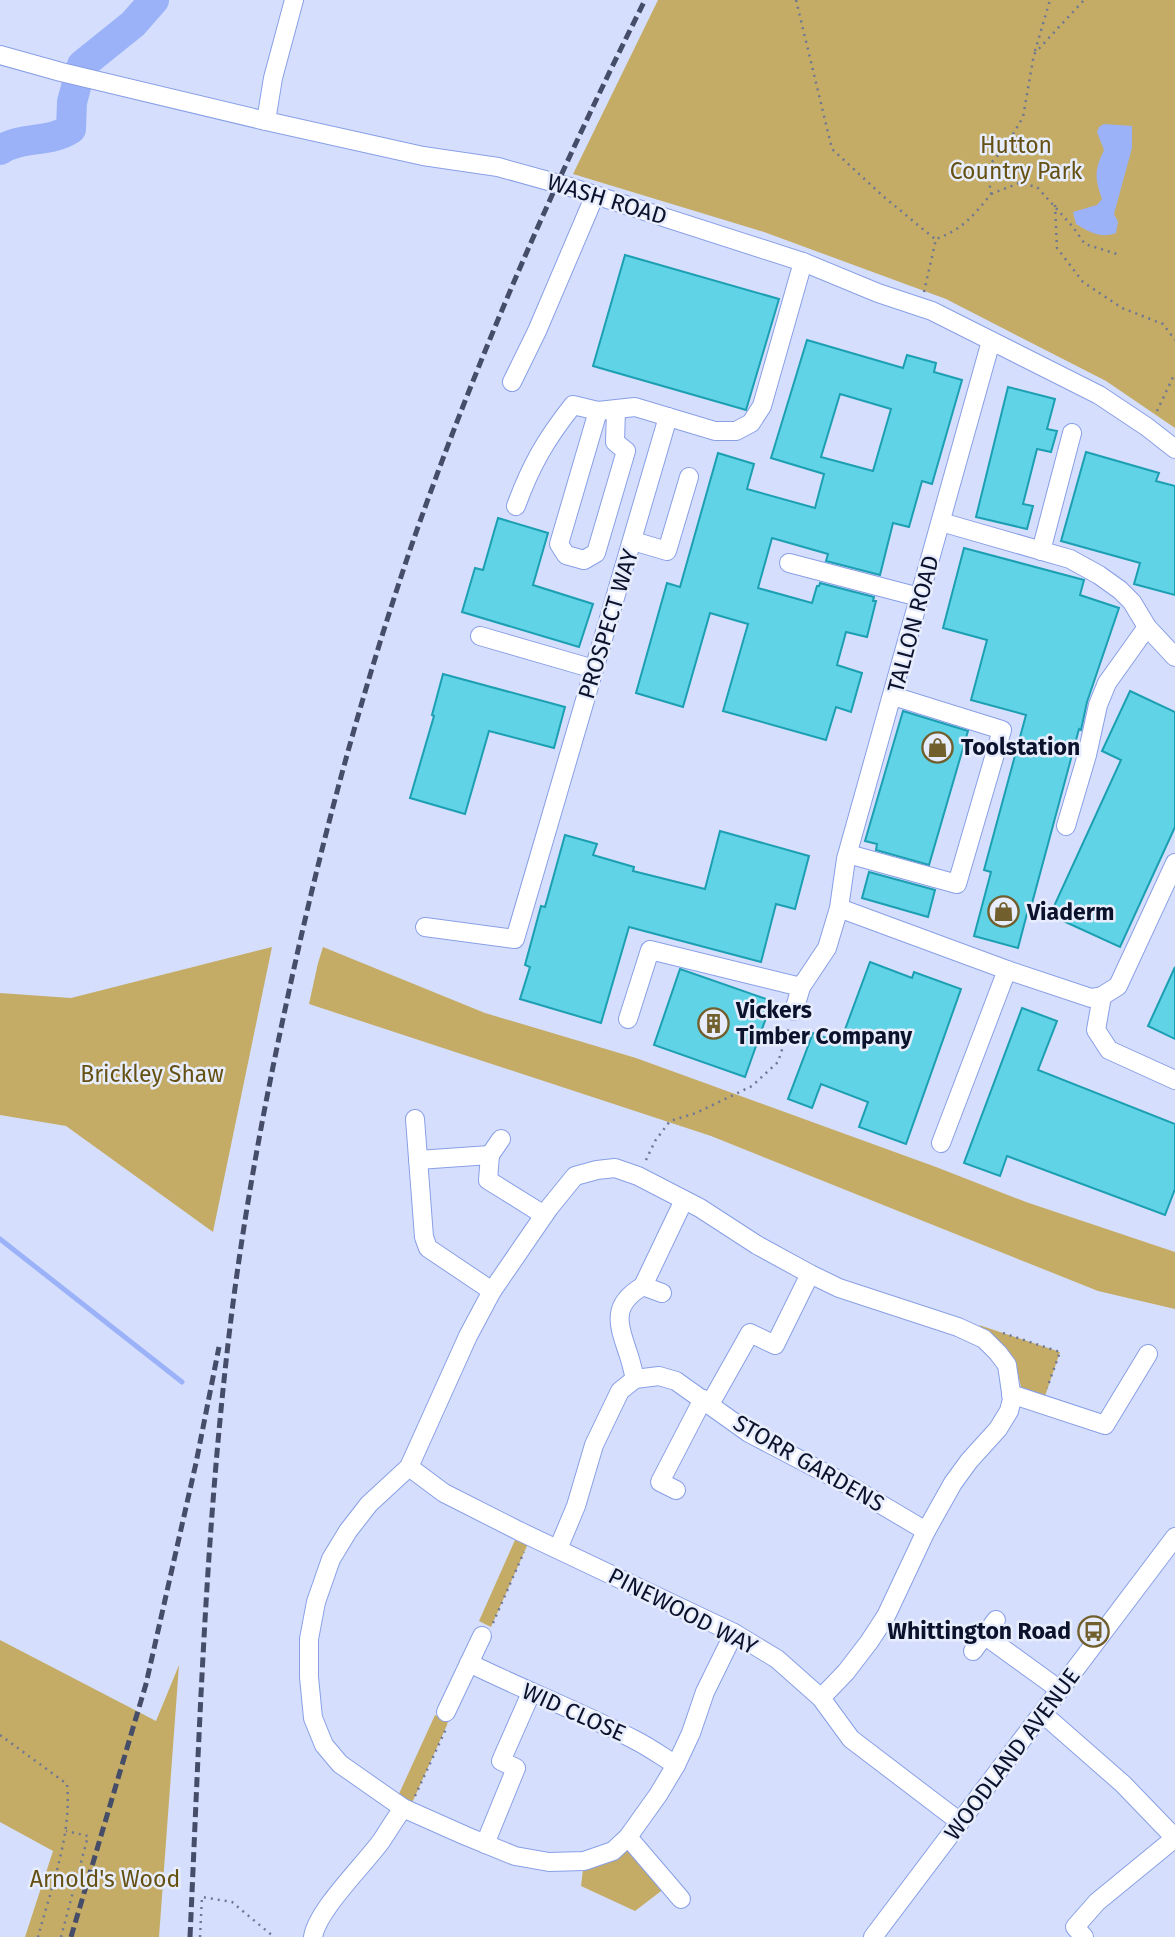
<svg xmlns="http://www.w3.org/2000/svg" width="1175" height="1937" font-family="'Fira Sans',sans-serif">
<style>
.green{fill:#c5ac66}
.water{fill:#9bb2f9}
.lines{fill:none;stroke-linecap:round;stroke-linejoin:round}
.stream{stroke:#9bb2f9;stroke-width:5}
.river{stroke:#9bb2f9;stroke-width:30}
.building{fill:#60d3e6;stroke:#1c9fb2;stroke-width:2;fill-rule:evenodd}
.minor-casing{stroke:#899fe6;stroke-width:20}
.path{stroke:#6f7793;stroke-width:2.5;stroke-dasharray:2 5;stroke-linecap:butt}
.minor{stroke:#fff;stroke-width:18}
.rail{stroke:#454d68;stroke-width:5;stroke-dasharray:10 5;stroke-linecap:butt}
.labels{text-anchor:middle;stroke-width:5;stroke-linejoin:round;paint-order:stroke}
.park-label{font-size:23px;fill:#655113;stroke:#e7edfc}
.street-label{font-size:23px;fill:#0b122c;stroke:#e7edfc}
.poi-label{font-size:23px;font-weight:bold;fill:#0b122c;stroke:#e7edfc;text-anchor:start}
</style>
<rect width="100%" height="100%" fill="#d5dffd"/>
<g class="green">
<polygon points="658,0 1175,0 1175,428 1106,381 946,299 764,232 573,174"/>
<polygon points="272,947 213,1232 66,1126 0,1115 0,993 71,998"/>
<polygon points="323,947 485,1013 636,1058 936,1167 1026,1202 1175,1252 1175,1309 1098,1291 711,1136 309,1004 318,963"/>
<polygon points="979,1325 1060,1352 1044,1399 1022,1391 1014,1358"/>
<polygon points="519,1531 531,1537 491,1627 479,1621"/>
<polygon points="0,1640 156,1721 179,1665 159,1937 25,1937 53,1851 0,1822"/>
<polygon points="435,1715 448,1721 447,1725 412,1803 398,1796"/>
<polygon points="628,1837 669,1885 635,1911 581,1886 584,1861"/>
</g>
<path class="water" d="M 1104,124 L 1132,126 L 1132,148 L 1114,214 L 1118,222 L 1116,233 C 1100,239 1090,232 1076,224 L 1073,212 L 1097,205 L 1102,199 C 1095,178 1094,171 1104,150 L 1097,132 L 1099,127 Z"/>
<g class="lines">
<polyline class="stream" points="0,1239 182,1382"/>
<path class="river" d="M 0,150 C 22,136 50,143 71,129 L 72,102 L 82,65 L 133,24 L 154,0"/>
</g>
<g class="building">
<polygon points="625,255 779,299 746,410 593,366"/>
<path d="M 807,340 L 903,368 L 907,355 L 936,363 L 934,372 L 962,380 L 932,484 L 922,481 L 909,527 L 893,523 L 880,575 L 826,561 L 828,554 L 772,538 L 758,588 L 812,603 L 817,586 L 819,586 L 820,583 L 874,597 L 873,601 L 876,601 L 867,637 L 846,632 L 837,665 L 862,673 L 851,712 L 836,707 L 826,740 L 723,711 L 748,624 L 710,613 L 683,707 L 636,693 L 667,583 L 680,587 L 718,453 L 754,464 L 747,489 L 815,508 L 824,474 L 771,458 ZM 840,394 L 891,409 L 873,471 L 821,457 Z"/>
<polygon points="1008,387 1055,399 1047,429 1057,431 1051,452 1037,449 1023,504 1033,506 1027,529 976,517"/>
<polygon points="1086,452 1159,473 1156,481 1175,486 1175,595 1134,584 1140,563 1061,541"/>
<polygon points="498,518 548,533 533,585 593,604 579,647 462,612 475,568 483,570"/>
<polygon points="964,548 1084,580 1080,595 1119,608 1087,702 1081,730 1079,729 1031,907 1029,906 1018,948 974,936 991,872 984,870 1026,715 971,700 987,640 943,628"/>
<polygon points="443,674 565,707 554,748 489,731 465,814 410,798 434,716 432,715"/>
<polygon points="1130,691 1175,712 1175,827 1120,947 1050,915 1121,760 1102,751"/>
<polygon points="903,711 968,731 929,865 876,850 877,844 865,841"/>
<polygon points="720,831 809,856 795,909 776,904 761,962 629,927 601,1023 520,999 530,967 525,965 541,906 545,907 565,835 597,844 593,855 634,867 633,871 705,889"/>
<polygon points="869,872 935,890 928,917 862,898"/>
<polygon points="870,962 912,978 914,972 961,989 906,1144 859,1127 868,1102 821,1084 812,1108 788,1099 813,1033 840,1043"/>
<polygon points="1175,967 1175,1039 1148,1026"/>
<polygon points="680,969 772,1001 745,1077 654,1045"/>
<polygon points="1022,1008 1057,1021 1038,1070 1175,1124 1175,1189 1165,1215 1007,1156 1000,1176 964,1163"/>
</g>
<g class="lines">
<defs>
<g id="minor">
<polyline points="0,55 61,72 266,121 423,156 498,167 570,187 803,262 878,293 932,311 1099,395 1147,427 1175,449"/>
<polyline points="266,121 273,78 294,0"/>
<polyline points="991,341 846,859 839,908 1007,970 1091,998 1102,996 1118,986 1175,863"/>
<polyline points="512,382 537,331 595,195"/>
<polyline points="598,411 559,544 566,555 584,560 596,553 626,451 615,442 616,410"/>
<path d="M 516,506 C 531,465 546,439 573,405 L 598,411 L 635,407 L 715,431 L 736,431 L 751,423 L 762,406 L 803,262"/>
<polyline points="941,522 1070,559 1099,575 1120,590 1132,602 1147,627 1175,657"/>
<polyline points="633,541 667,551 689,477"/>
<polyline points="1041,551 1072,433"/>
<polyline points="789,563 919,597"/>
<polyline points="480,636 594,669"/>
<polyline points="1066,826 1087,755 1098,705 1107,683 1147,627"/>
<polyline points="848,854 957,884 1002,730 893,696"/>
<polyline points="425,927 515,939 668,417"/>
<polyline points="1102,996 1096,1030 1109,1050 1175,1080"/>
<polyline points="794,1011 801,987 827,948 839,908"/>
<polyline points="628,1019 650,950 801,987"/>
<polyline points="415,1119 424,1237 428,1248 492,1291"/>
<polyline points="941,1143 1007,970"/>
<polyline points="490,1155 501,1139"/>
<polyline points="418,1160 490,1155 488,1180 544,1215"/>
<polyline points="643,1286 684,1200"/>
<path d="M 635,1379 C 633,1371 631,1361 628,1353 C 618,1323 611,1305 643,1286 L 662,1293"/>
<polyline points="1011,1394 1105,1425 1148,1354"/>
<polyline points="710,1404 750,1333 775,1345 810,1274"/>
<polyline points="409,1467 444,1493 519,1531 734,1633 777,1659 821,1698 851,1739 960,1822"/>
<polyline points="676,1490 660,1482 703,1399"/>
<polyline points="558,1549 576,1506 594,1445 620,1391 635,1379 659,1376 676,1381 749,1433 850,1486 926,1531"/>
<polyline points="734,1633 705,1692 691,1733 676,1765 658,1795 628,1837 613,1851 584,1861 549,1862 515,1856 466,1836 403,1808 340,1764 324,1745 313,1718 309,1677 309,1639 316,1602 331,1559 348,1531 369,1504 409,1467 468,1336 492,1291 549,1208 575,1176 597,1170 615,1168 638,1176 700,1208 757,1245 810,1274 839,1288 958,1327 984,1339 998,1353 1007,1365 1012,1399 1009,1411 998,1429 969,1461 953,1483 926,1531 886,1616 869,1642 846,1672 821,1698"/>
<polyline points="984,1635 1060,1690"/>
<polyline points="973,1651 996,1620"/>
<path d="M 469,1663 C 524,1690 581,1712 635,1740 C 649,1747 663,1757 676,1765"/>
<polyline points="446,1712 482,1636"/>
<polyline points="1042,1713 1123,1784 1175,1838"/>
<polyline points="628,1837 681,1899"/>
<polyline points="485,1844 516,1768 501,1761 531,1693"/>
<path d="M 313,1937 C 317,1910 365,1864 382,1840 C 389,1829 396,1818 403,1808"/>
<polyline points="873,1937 1175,1537"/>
<polyline points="1084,1937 1075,1927 1097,1902 1175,1838"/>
</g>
</defs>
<use href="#minor" class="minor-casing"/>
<g class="path">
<polyline points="796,0 832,149 884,197 935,239"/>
<polyline points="1035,51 1050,0"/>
<polyline points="991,194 1019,183 1037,187 1073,227 1085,244 1117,254"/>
<polyline points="1055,205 1057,248 1083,282 1122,308 1163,324 1175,340"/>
<path d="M 924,292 L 936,239 C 963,229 973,216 991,194 L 987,167 L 1005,148 L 1023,117 L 1034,54 L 1084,0"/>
<polyline points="1157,411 1175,373"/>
<polyline points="646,1160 655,1141 670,1121 696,1113 752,1086 778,1062 789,1028"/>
<polyline points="1003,1333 1060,1352 1047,1388"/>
<polyline points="493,1623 524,1552"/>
<path d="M 0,1735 L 67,1784 C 72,1835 51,1888 38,1937"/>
<polyline points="415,1796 446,1729"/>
<polyline points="61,1937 88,1836 66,1831"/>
<polyline points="200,1937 202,1897 232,1902 274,1937"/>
</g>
<use href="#minor" class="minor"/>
<g class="rail">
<polyline points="71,1937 146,1684 196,1463 219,1347"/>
<path d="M 190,1937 C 199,1742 205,1547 227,1353 C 240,1236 261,1120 286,1005 C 319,850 360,697 411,547 C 476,360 556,178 645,0"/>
</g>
</g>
<defs>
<symbol id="shop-ring" viewBox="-11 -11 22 22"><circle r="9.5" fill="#e7edfc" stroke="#715f2e" stroke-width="1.5"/><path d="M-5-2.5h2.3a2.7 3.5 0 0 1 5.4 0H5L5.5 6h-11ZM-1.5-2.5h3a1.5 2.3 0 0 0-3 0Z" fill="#715f2e"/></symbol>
<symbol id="building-ring" viewBox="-11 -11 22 22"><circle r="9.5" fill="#e7edfc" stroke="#715f2e" stroke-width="1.5"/><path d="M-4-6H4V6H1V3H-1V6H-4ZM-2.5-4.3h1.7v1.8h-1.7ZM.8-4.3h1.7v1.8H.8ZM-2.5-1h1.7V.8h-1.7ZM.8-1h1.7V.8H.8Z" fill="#715f2e"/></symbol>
<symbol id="bus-ring" viewBox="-11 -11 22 22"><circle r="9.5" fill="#e7edfc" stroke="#715f2e" stroke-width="1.5"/><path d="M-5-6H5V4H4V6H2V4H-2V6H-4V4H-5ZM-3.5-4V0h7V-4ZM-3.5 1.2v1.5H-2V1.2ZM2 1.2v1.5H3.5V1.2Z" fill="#715f2e"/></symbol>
</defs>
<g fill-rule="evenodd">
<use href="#shop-ring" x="920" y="730" width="35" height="35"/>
<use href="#shop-ring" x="986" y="894" width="35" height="35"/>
<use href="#building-ring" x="696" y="1006" width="35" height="35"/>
<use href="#bus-ring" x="1076" y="1614" width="35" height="35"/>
</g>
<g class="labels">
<g class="park-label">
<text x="1016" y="153">Hutton<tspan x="1016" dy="26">Country Park</tspan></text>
<text x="152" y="1082">Brickley Shaw</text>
<text x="105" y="1887">Arnold's Wood</text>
</g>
<g class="street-label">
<text transform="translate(607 199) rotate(17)" y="8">WASH ROAD</text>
<text transform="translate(608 624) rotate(-73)" y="8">PROSPECT WAY</text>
<text transform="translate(913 624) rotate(-75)" y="8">TALLON ROAD</text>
<text transform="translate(809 1463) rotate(30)" y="8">STORR GARDENS</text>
<text transform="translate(683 1611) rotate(27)" y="8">PINEWOOD WAY</text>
<text transform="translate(574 1712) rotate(24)" y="8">WID CLOSE</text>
<text transform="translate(1012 1754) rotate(-53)" y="8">WOODLAND AVENUE</text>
</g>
<g class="poi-label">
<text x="961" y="755">Toolstation</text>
<text x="1027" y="920">Viaderm</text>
<text x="736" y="1018">Vickers<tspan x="736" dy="26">Timber Company</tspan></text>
<text x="1071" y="1639" text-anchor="end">Whittington Road</text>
</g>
</g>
</svg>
